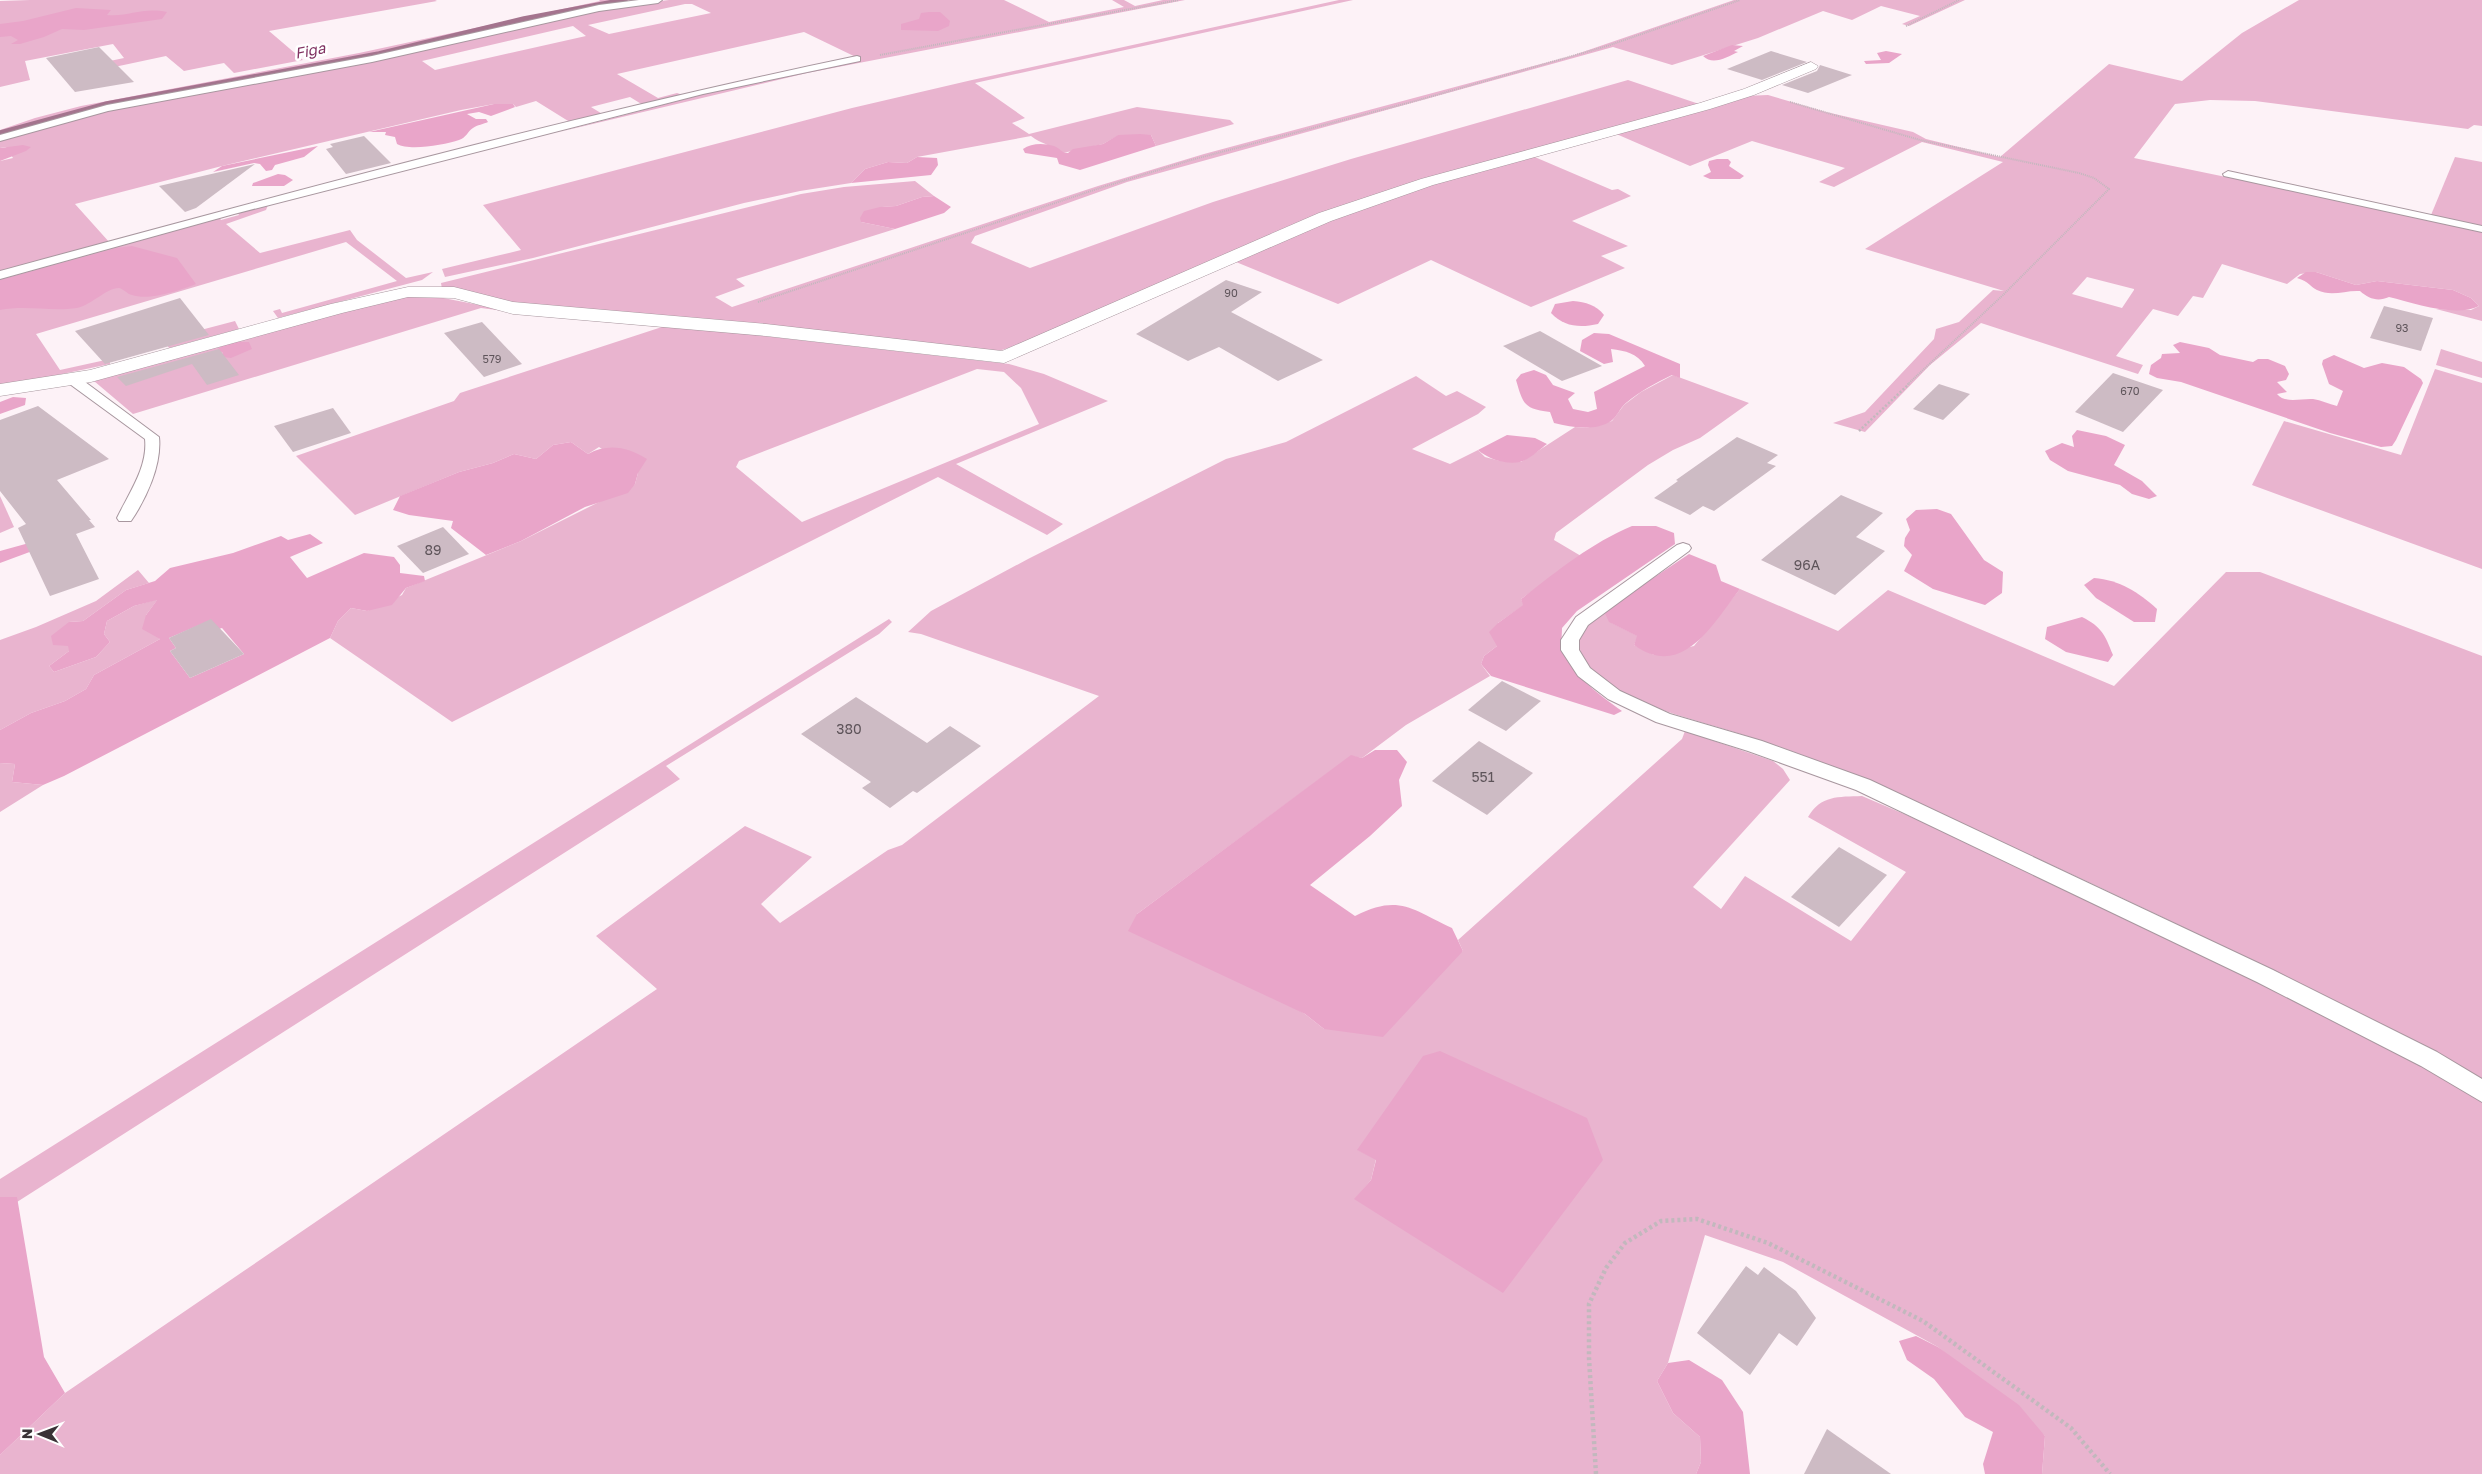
<svg xmlns="http://www.w3.org/2000/svg" width="2482" height="1474" font-family="'Golos Text',sans-serif">
<style>
.green{fill:#e9b4cf;fill-rule:evenodd}
.forest{fill:#e9a5c9;fill-rule:evenodd}
.lines{fill:none;stroke-linecap:round;stroke-linejoin:round}
.stream{stroke:#a4748e;stroke-width:5.5}
.building{fill:#cdbbc4}
.lane-casing{stroke:#a8979f;stroke-width:2}
.street-casing{stroke:#a8979f;stroke-width:1}
.path-far2{stroke:#c2b8bd;stroke-width:2;stroke-dasharray:1 1;stroke-linecap:butt}
.path-far1{stroke:#c2b8bd;stroke-width:2.5;stroke-dasharray:2 2;stroke-linecap:butt}
.path{stroke:#c2b8bd;stroke-width:4.5;stroke-dasharray:3 3;stroke-linecap:butt}
.lane{fill:#fff;fill-rule:evenodd}
.street{fill:#fff;fill-rule:evenodd}
.labels{text-anchor:middle;stroke-width:5;stroke-linejoin:round;paint-order:stroke}
.far-number-label{font-size:11px;fill:#5e545a}
.number-label{font-size:14px;fill:#5e545a}
.far-water-label{font-size:15px;font-style:italic;fill:#813362;stroke:#fff}
</style>
<rect width="100%" height="100%" fill="#fdf2f7"/>
<g class="green">
<polygon points="30,0 435,0 437,1 269,31 303,60 234,73 224,63 184,71 166,56 72,76 72,69 124,58 113,44 25,61 30,80 0,87 0,1"/>
<polygon points="599,0 644,0 604,5 379,55 83,112 0,136 0,130 35,118 81,106 359,53 600,1"/>
<path d="M 669,0 L 1004,0 L 1049,22 L 1124,7 L 1112,0 L 1124,0 L 1135,6 L 1163,0 L 1185,0 L 807,73 L 559,132 L 739,85 L 860,59 L 804,32 L 617,74 L 658,98 L 677,93 L 683,95 L 643,105 L 630,97 L 591,107 L 604,115 L 573,124 L 536,101 L 516,107 L 513,104 L 494,104 L 461,110 L 222,166 L 75,204 L 110,243 L 0,274 L 0,161 L 13,158 L 6,147 L 0,148 L 0,141 L 87,115 L 373,60 L 600,9 ZM 685,4 L 692,4 L 711,13 L 609,34 L 588,25 ZM 573,26 L 586,36 L 435,70 L 422,61 Z"/>
<path d="M 1339,0 L 1353,0 L 975,83 L 1025,118 L 1012,123 L 1029,134 L 1137,107 L 1230,120 L 1234,124 L 1156,146 L 1151,135 L 1119,135 L 1103,144 L 1063,153 C 1052,145 1041,144 1031,136 L 917,157 L 907,163 L 888,162 L 865,169 L 851,183 L 800,191 L 744,203 L 533,258 L 445,277 L 442,269 L 521,250 L 483,205 L 852,108 L 972,80 Z"/>
<polygon points="1734,0 1965,0 1909,26 1902,24 1920,16 1881,6 1852,20 1823,11 1758,38 1672,65 1613,47 1127,182 975,236 971,243 1030,268 1213,202 1351,159 1628,80 1702,105 1425,180 1026,343 995,352 571,313 442,289 441,283 801,194 844,187 915,181 934,196 922,197 896,206 882,207 861,222 895,229 736,279 745,286 715,297 732,307 1098,186 1204,154 1571,56"/>
<path d="M 2299,0 L 2482,0 L 2482,126 L 2474,125 L 2468,129 L 2255,101 L 2210,100 L 2175,104 L 2134,158 L 2226,177 L 2227,175 L 2482,231 L 2482,321 L 2436,309 L 2471,310 L 2479,306 L 2471,298 L 2453,290 L 2377,281 L 2356,285 L 2316,272 L 2300,274 L 2287,284 L 2222,264 L 2203,298 L 2193,296 L 2178,316 L 2153,309 L 2116,356 L 2143,365 L 2138,374 L 1981,323 L 1930,365 L 1865,432 L 1833,423 L 1865,412 L 1934,339 L 1936,329 L 1959,322 L 1993,290 L 2004,291 L 1865,249 L 2003,162 L 1922,142 L 1834,187 L 1819,182 L 1845,168 L 1752,141 L 1690,166 L 1614,133 L 1744,96 L 1768,95 L 1826,112 L 1913,132 L 1926,139 L 2000,157 L 2109,64 L 2182,81 L 2242,33 ZM 2087,277 L 2134,289 L 2134,290 L 2122,308 L 2072,294 Z"/>
<polygon points="1530,155 1612,190 1618,189 1631,196 1572,221 1628,246 1601,256 1625,268 1531,307 1431,260 1338,304 1236,262 1336,217 1408,191"/>
<polygon points="2455,157 2482,162 2482,226 2431,215"/>
<polygon points="268,205 266,210 226,224 260,253 350,230 357,240 406,278 433,272 422,280 278,318 273,311 280,309 282,313 397,281 346,242 36,334 60,370 110,359 110,364 0,387 0,278 219,217 221,220 239,215 237,212"/>
<polygon points="433,296 526,314 481,308 133,414 94,381 93,377 392,297"/>
<polygon points="235,321 239,329 169,348 166,344 197,331"/>
<path d="M 668,325 L 1009,364 L 1044,374 L 1108,401 L 956,464 L 1063,524 L 1047,535 L 938,477 L 452,722 L 330,638 L 338,621 L 351,608 L 367,611 L 402,595 L 406,588 L 521,541 L 635,484 L 638,473 L 599,447 L 588,454 L 571,442 L 553,445 L 536,459 L 514,454 L 493,463 L 459,472 L 355,515 L 296,456 L 454,401 L 460,393 ZM 977,369 L 1004,372 L 1021,388 L 1039,424 L 802,522 L 736,467 L 739,461 Z"/>
<polygon points="2441,349 2482,362 2482,378 2436,365"/>
<polygon points="2435,369 2482,383 2482,569 2252,485 2284,421 2401,455"/>
<path d="M 1673,375 L 1749,403 L 1700,438 L 1673,450 L 1648,465 L 1556,533 L 1554,540 L 1581,556 L 1521,599 L 1524,605 L 1498,623 L 1497,646 L 1484,656 L 1481,664 L 1490,676 L 1406,725 L 1362,758 L 1351,756 L 1137,914 L 1305,1014 L 1324,1029 L 1463,951 L 1458,940 L 1682,739 L 1685,731 L 1773,761 L 1783,769 L 1790,780 L 1693,887 L 1721,909 L 1745,876 L 1851,941 L 1906,872 L 1808,817 C 1821,795 1838,797 1862,796 C 2066,882 2265,982 2461,1087 L 2482,1102 L 2482,1474 L 2042,1474 L 2045,1436 L 1938,1347 L 1783,1262 L 1705,1235 L 1668,1363 L 1657,1381 L 1673,1413 L 1700,1437 L 1701,1462 L 1696,1474 L 0,1474 L 0,1455 L 65,1393 L 657,989 L 596,936 L 745,826 L 812,857 L 761,904 L 780,923 L 888,850 L 902,845 L 1099,696 L 921,634 L 908,632 L 931,611 L 1028,559 L 1226,459 L 1286,442 L 1416,376 L 1446,396 L 1457,391 L 1486,407 L 1478,414 L 1412,449 L 1450,464 L 1478,450 L 1485,457 L 1500,461 L 1521,462 L 1575,427 L 1586,428 L 1612,421 L 1624,405 L 1641,392 ZM 1358,1150 L 1603,1160 L 1355,1199 L 1371,1180 L 1376,1159 Z"/>
<polygon points="0,496 14,527 0,533"/>
<polygon points="138,570 149,583 126,590 83,621 69,622 69,651 49,666 54,672 96,657 110,642 104,634 107,621 134,606 158,599 146,615 160,639 94,675 86,689 65,701 31,713 0,730 0,640 36,627 96,601"/>
<path d="M 2226,572 L 2260,572 L 2482,656 L 2482,1083 L 2465,1071 C 2262,961 2053,863 1841,771 C 1803,754 1764,741 1724,729 C 1681,716 1635,705 1600,678 C 1588,669 1573,648 1582,633 C 1586,625 1597,618 1604,611 L 1612,623 L 1638,636 L 1634,645 L 1654,655 L 1694,646 L 1740,589 L 1838,631 L 1888,590 L 2114,686 Z"/>
<polygon points="889,619 892,622 879,634 666,766 680,779 17,1202 16,1197 0,1197 0,1179"/>
<polygon points="0,763 15,764 12,782 43,785 0,812"/>
</g>
<g class="forest">
<path d="M 76,8 L 111,10 L 107,15 C 130,17 141,7 167,12 L 162,19 L 84,30 L 62,29 L 44,37 L 20,44 L 11,44 L 18,40 L 11,36 L 0,37 L 0,24 L 23,21 Z"/>
<polygon points="929,12 940,12 950,21 949,26 938,31 901,30 901,24 919,19 921,13"/>
<path d="M 1732,45 L 1743,46 L 1734,51 L 1738,52 C 1727,57 1713,66 1703,56 Z"/>
<polygon points="1886,51 1902,54 1889,63 1866,64 1864,61 1881,60 1877,53"/>
<path d="M 494,104 L 513,104 L 515,107 L 491,116 L 479,112 L 467,114 L 476,119 L 486,119 L 488,122 C 484,124 477,125 473,128 C 468,131 466,138 459,140 C 445,145 409,151 397,144 L 395,137 L 385,135 L 386,132 L 369,132 Z"/>
<path d="M 1140,134 L 1151,135 L 1156,146 L 1080,170 L 1059,164 L 1057,158 L 1025,153 L 1023,149 C 1031,143 1044,143 1054,146 C 1060,148 1061,153 1068,153 L 1073,149 L 1103,144 L 1118,135 Z"/>
<polygon points="23,145 31,147 26,151 0,161 0,148"/>
<polygon points="318,146 304,157 275,165 272,170 266,171 260,164 254,163 213,172 222,166"/>
<polygon points="917,157 937,158 938,165 931,175 851,183 865,169 888,162 907,163"/>
<polygon points="1717,159 1728,159 1731,162 1729,166 1744,176 1740,179 1710,179 1703,176 1711,172 1708,165 1709,161"/>
<polygon points="278,174 285,175 293,180 284,186 252,186 253,183"/>
<polygon points="934,196 951,207 944,213 895,229 861,222 860,218 864,211 880,207 896,206 922,197"/>
<path d="M 132,246 L 177,258 L 196,284 C 181,290 149,301 132,295 C 127,294 124,289 119,288 C 106,288 92,305 77,308 C 51,312 27,305 0,310 L 0,280 L 116,248 Z"/>
<path d="M 2306,272 L 2316,272 L 2356,285 L 2377,281 L 2453,290 L 2471,298 L 2479,306 C 2456,318 2414,303 2389,297 C 2378,302 2369,299 2360,291 C 2345,290 2332,297 2317,290 C 2309,286 2310,282 2297,278 Z"/>
<path d="M 1573,301 C 1586,302 1596,305 1604,315 L 1598,324 C 1580,328 1564,327 1551,313 L 1555,304 Z"/>
<path d="M 1594,333 L 1609,334 L 1680,364 L 1680,378 L 1672,375 C 1656,383 1640,391 1626,403 C 1620,408 1617,417 1611,421 C 1594,432 1572,427 1554,423 L 1550,412 C 1524,409 1523,404 1516,380 L 1521,374 L 1534,370 L 1546,375 L 1553,385 L 1575,393 L 1568,399 L 1573,409 L 1588,412 L 1597,409 L 1594,392 L 1645,366 C 1637,353 1626,351 1611,349 L 1613,362 L 1604,364 L 1580,351 L 1582,340 Z"/>
<polygon points="234,342 249,342 252,349 231,358 223,357 223,352 217,351 220,347"/>
<path d="M 2180,342 L 2209,348 L 2220,355 L 2253,362 L 2258,359 L 2268,359 L 2285,366 L 2289,374 L 2286,380 L 2277,382 L 2287,392 L 2277,394 C 2285,404 2302,398 2313,399 C 2321,400 2329,404 2337,406 L 2343,391 L 2329,384 L 2322,364 L 2323,360 L 2334,355 L 2364,368 L 2382,363 L 2404,367 L 2421,379 L 2423,383 L 2396,440 L 2392,446 L 2381,447 L 2330,433 L 2181,382 L 2157,378 L 2149,374 L 2151,365 L 2161,358 L 2162,354 L 2180,353 L 2173,345 Z"/>
<polygon points="13,397 26,398 25,405 0,414 0,402"/>
<polygon points="2077,430 2106,436 2125,445 2114,465 2142,481 2157,496 2149,499 2132,494 2120,485 2068,471 2050,460 2045,451 2062,443 2074,447 2072,436"/>
<path d="M 1507,435 L 1535,438 L 1547,444 C 1540,449 1529,460 1520,462 C 1506,465 1488,459 1478,450 Z"/>
<path d="M 571,442 L 588,454 C 608,443 628,447 647,459 L 638,473 L 635,484 L 628,493 L 585,507 L 521,541 L 486,555 L 451,528 L 453,521 L 409,515 L 393,510 L 400,496 L 459,472 L 493,463 L 514,454 L 536,459 L 553,445 Z"/>
<polygon points="1937,509 1951,514 1984,560 2003,572 2002,593 1985,605 1933,589 1904,571 1912,555 1904,546 1905,538 1910,530 1906,519 1916,510"/>
<path d="M 1632,526 L 1656,526 L 1674,533 L 1675,544 L 1577,611 L 1562,628 C 1562,636 1560,649 1564,655 C 1576,678 1601,696 1622,711 L 1614,715 L 1491,676 L 1481,664 L 1484,656 L 1497,646 L 1489,632 L 1498,623 L 1523,605 L 1521,599 C 1556,572 1591,543 1632,526 Z"/>
<path d="M 310,534 L 323,543 L 290,557 L 307,578 L 364,553 L 394,557 L 400,565 L 400,573 L 424,576 L 425,581 L 406,588 L 392,605 L 367,611 L 351,608 L 338,621 L 330,638 L 64,776 L 43,785 L 12,782 L 15,764 L 0,763 L 0,730 L 31,713 L 65,701 L 86,689 L 94,675 L 160,639 L 142,629 L 146,615 L 157,600 L 134,606 L 107,621 L 104,634 L 110,642 L 96,657 L 54,672 L 49,666 L 69,651 L 68,646 L 53,645 L 51,636 L 69,622 L 83,621 L 126,590 L 155,581 L 170,568 L 233,553 L 281,536 L 288,540 ZM 211,620 L 219,629 L 222,628 L 244,654 L 190,678 L 170,651 L 176,648 L 169,638 Z"/>
<polygon points="29,543 35,550 0,563 0,551"/>
<path d="M 1689,554 L 1716,565 L 1721,581 L 1740,589 C 1714,622 1683,681 1634,645 L 1637,636 L 1609,622 L 1604,611 Z"/>
<path d="M 2094,578 C 2120,580 2138,592 2157,609 L 2155,622 L 2134,622 L 2096,598 L 2084,585 Z"/>
<path d="M 2082,617 C 2102,627 2105,635 2113,655 L 2108,662 L 2066,652 L 2045,639 L 2047,627 Z"/>
<path d="M 1375,750 L 1397,750 L 1407,762 L 1399,780 L 1402,806 L 1370,836 L 1310,885 L 1355,916 C 1399,894 1411,909 1452,928 L 1463,951 L 1383,1037 L 1324,1029 L 1305,1014 L 1128,931 L 1137,914 L 1351,755 L 1362,758 Z"/>
<polygon points="1440,1051 1587,1118 1603,1160 1503,1293 1354,1199 1371,1180 1376,1160 1357,1150 1423,1056"/>
<polygon points="0,1197 17,1197 44,1357 65,1393 0,1455"/>
<polygon points="1916,1336 1938,1347 2019,1405 2045,1436 2042,1474 1985,1474 1983,1464 1993,1432 1965,1417 1934,1379 1907,1360 1899,1341"/>
<polygon points="1689,1360 1722,1380 1743,1412 1750,1474 1696,1474 1701,1462 1700,1437 1673,1413 1657,1381 1668,1363"/>
</g>
<g class="lines">
<polyline class="stream" points="0,133 107,104 379,54 524,19 625,0"/>
</g>
<g class="building">
<polygon points="99,47 134,82 75,92 46,58"/>
<polygon points="1771,51 1807,62 1762,80 1727,69"/>
<polygon points="1820,65 1852,75 1808,93 1782,85 1817,71"/>
<polygon points="364,136 391,163 346,174 326,149 333,147 330,144"/>
<polygon points="255,164 196,208 185,212 159,186"/>
<polygon points="1226,280 1262,292 1231,312 1323,360 1278,381 1219,347 1188,361 1136,334"/>
<polygon points="180,298 209,335 105,364 75,331"/>
<polygon points="2384,306 2433,318 2421,351 2370,338"/>
<polygon points="482,322 522,364 484,377 444,333"/>
<polygon points="1540,331 1602,366 1562,381 1503,346"/>
<polygon points="219,349 239,375 207,385 192,364 126,386 117,377"/>
<polygon points="2113,373 2163,390 2123,432 2075,412"/>
<polygon points="1939,384 1970,394 1943,420 1913,409"/>
<polygon points="38,406 109,459 57,480 91,520 89,520 95,527 76,534 99,579 50,596 18,528 26,524 0,491 0,420"/>
<polygon points="333,408 351,433 293,452 274,426"/>
<polygon points="1737,437 1778,455 1767,463 1776,466 1714,511 1703,506 1690,515 1654,498 1678,481 1676,480"/>
<polygon points="1841,495 1883,513 1856,537 1885,551 1835,595 1761,560"/>
<polygon points="443,527 469,554 423,573 397,546"/>
<polygon points="211,619 244,654 190,678 170,651 176,648 169,638"/>
<polygon points="1502,681 1541,701 1506,731 1468,710"/>
<polygon points="856,697 927,743 950,726 981,746 917,793 913,791 890,808 862,788 871,782 801,734"/>
<polygon points="1479,741 1533,773 1487,815 1432,781"/>
<polygon points="1839,847 1887,875 1839,927 1791,897"/>
<polygon points="1746,1266 1758,1275 1764,1267 1796,1291 1816,1318 1797,1346 1779,1333 1750,1375 1697,1333"/>
<polygon points="1827,1429 1891,1474 1804,1474"/>
</g>
<g class="lines">
<defs>
<g id="lane">
<polygon points="639,0 662,0 658,3 599,11 372,62 108,111 0,141 0,135 107,105 372,56 599,5"/>
<path d="M 857,56 L 860,57 L 860,61 L 703,94 L 234,214 L 0,279 L 0,271 C 284,194 569,116 857,56 Z"/>
<polygon points="2228,171 2482,226 2482,232 2224,176 2223,174"/>
<path d="M 72,375 L 77,376 L 159,437 C 162,465 146,499 131,521 L 119,521 L 117,518 C 129,493 148,467 145,439 L 67,382 L 65,379 L 67,376 Z"/>
<polygon points="1683,543 1689,545 1691,548 1689,551 1588,625 1579,640 1579,650 1590,668 1620,691 1670,714 1762,741 1870,780 2273,970 2437,1052 2482,1079 2482,1102 2421,1066 2257,982 1856,790 1748,751 1656,722 1608,699 1578,676 1561,650 1561,640 1576,617 1677,545"/>
</g>
<polygon id="street" points="1811,62 1818,66 1816,69 1754,95 1710,109 1433,185 1331,221 1004,363 766,336 513,314 454,298 408,297 342,313 91,382 0,396 0,384 90,370 331,304 408,287 454,287 513,302 766,324 1002,351 1319,213 1421,179 1700,103 1744,89"/>
</defs>
<use href="#lane" class="lane-casing"/>
<use href="#street" class="street-casing"/>
<g class="path-far2">
<polyline points="1906,26 1959,0"/>
<polyline points="880,55 1179,0"/>
<polyline points="1790,102 1920,140 2079,173 2094,178 2109,189 2003,295 1907,385"/>
<polyline points="758,302 1103,187 1191,160 1419,100 1607,46 1740,0"/>
</g>
<polyline class="path-far1" points="1859,431 1909,384"/>
<polyline class="path" points="1596,1474 1589,1358 1589,1304 1606,1268 1625,1243 1661,1221 1697,1219 1768,1243 1923,1321 2071,1428 2110,1474"/>
<use href="#lane" class="lane"/>
<use href="#street" class="street"/>
</g>
<g class="labels">
<g class="far-number-label">
<text x="1231" y="297">90</text>
<text x="2402" y="332">93</text>
<text x="492" y="363">579</text>
<text x="2130" y="395">670</text>
</g>
<g class="number-label">
<text x="433" y="555">89</text>
<text x="1807" y="570">96A</text>
<text x="849" y="734">380</text>
<text x="1483" y="782">551</text>
</g>
<g class="far-water-label">
<text transform="translate(310 51) rotate(-11)" y="5">Figa</text>
</g>
</g>
<g transform="translate(40 1434) rotate(271)" stroke="#ffffff" stroke-width="4" paint-order="stroke">
<path d="M0-4L9 19L0 12L-9 19Z" fill="#393236"/>
<text y="-8" font-size="14" font-weight="bold" text-anchor="middle" fill="#393236">N</text>
</g>
</svg>
